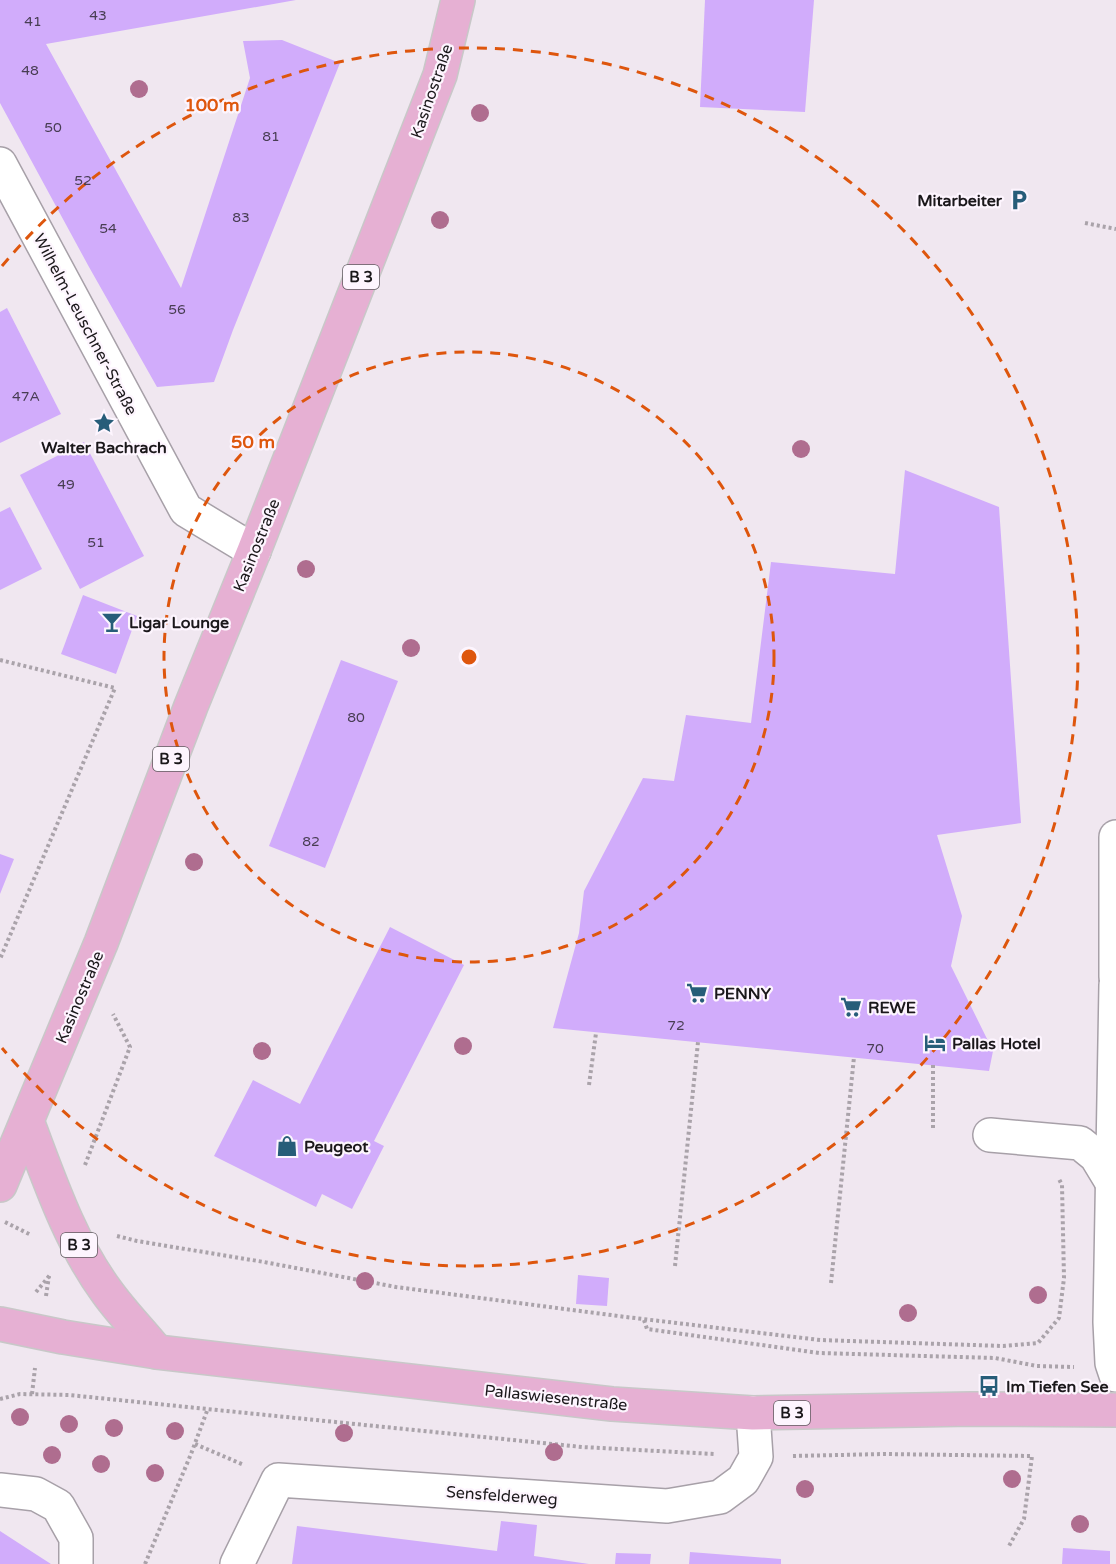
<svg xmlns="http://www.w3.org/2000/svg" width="1116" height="1564" font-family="'Varela Round',sans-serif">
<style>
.building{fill:#d1acfb}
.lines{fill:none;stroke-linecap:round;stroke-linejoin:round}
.minor-casing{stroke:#a7a0a8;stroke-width:36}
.major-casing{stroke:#c8c8c8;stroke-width:36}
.path{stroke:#aaa3aa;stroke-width:4;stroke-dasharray:3 3;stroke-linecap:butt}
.minor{stroke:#fff;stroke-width:33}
.major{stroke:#e6b0d3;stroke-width:33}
.tree{fill:#af6d8f}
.ring{fill:none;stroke:#de560d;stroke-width:3;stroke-dasharray:10 8}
.labels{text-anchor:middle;stroke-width:4.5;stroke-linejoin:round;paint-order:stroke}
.number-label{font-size:14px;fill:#483d53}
.shield{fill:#fdf5fe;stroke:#5f5a5f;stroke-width:1.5}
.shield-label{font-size:15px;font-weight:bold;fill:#1b181b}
.street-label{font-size:16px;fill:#1b181b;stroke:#fdf5fe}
.poi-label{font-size:16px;font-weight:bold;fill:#1b181b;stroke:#fdf5fe;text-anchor:start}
.centre{fill:#de560d;stroke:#fdf5fe;stroke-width:3}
.ring-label{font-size:18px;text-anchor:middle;font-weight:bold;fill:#de560d;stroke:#fdf5fe;stroke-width:4.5;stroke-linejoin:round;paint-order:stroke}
</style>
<rect width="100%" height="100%" fill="#f0e7f0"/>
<g class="building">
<polygon points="0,0 296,0 46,44 181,288 250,78 243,41 282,40 340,63 233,330 214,382 157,387 89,267 0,103"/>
<polygon points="705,0 814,0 805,112 700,107"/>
<polygon points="7,308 61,414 0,443 0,312"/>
<polygon points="84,442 144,556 80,589 20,475"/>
<polygon points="905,470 999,507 1021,823 937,835 962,916 951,966 993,1051 989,1071 553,1028 579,933 584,891 643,778 674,781 686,715 751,723 771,562 895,574"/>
<polygon points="10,507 42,569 0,590 0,512"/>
<polygon points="83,595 137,616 116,674 61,654"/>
<polygon points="341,660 398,681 325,868 269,846"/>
<polygon points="0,854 14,859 0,894"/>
<polygon points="390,927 464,965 374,1141 384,1146 352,1209 322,1194 316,1207 214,1156 253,1080 300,1104"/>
<polygon points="578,1275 609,1278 607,1306 576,1304"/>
<polygon points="501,1521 537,1525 534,1556 589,1564 292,1564 297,1526 497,1551"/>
<polygon points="0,1531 37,1555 51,1564 0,1564"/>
<polygon points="1063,1548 1110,1551 1110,1564 1062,1564"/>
<polygon points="690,1552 781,1559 781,1564 689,1564"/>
<polygon points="616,1553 651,1554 650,1564 615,1564"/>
</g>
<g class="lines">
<defs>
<g id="minor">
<polyline points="0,164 186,510 254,551"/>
<polyline points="1116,837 1116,977"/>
<polyline points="1116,985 1110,1322 1112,1363 1116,1375"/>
<polyline points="990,1135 1080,1143 1096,1156 1113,1184"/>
<polyline points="0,1490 36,1494 58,1506 76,1538 76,1564"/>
<polyline points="237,1564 278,1480 667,1506 720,1497 743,1480 756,1457 753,1413"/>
</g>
<g id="major">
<path d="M 27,1121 C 49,1179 70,1242 107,1292 C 122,1313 141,1332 157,1352"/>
<polyline points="0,1185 101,943 191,706 254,551 440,75 458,0"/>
<polyline points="0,1324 63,1337 157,1352 612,1404 753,1413 971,1409 1116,1410"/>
</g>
</defs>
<use href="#minor" class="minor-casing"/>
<use href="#major" class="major-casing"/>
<g class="path">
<polyline points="1085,223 1116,229"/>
<polyline points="0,660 115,688 0,959"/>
<polyline points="933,1065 933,1128"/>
<polyline points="589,1085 596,1033"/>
<polyline points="85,1165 130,1047 113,1014"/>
<polyline points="5,1222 31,1235"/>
<polyline points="117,1236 137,1241 264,1262 396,1287 626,1317 820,1340 1003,1346 1038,1343 1059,1318 1064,1278 1062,1185 1059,1179"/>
<polyline points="675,1266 698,1042"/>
<polyline points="831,1283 854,1057"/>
<polyline points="36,1292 50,1275"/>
<polyline points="46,1296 49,1276"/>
<polyline points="644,1320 647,1329 819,1353 995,1358 1037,1366 1074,1367"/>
<polyline points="32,1394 35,1368"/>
<polyline points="0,1399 20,1394 69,1395 582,1447 714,1454"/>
<polyline points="195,1444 244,1465"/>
<polyline points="793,1456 884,1454 1032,1456 1024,1519 1009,1546"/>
<polyline points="145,1564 191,1454 207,1411"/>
</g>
<use href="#minor" class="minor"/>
<use href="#major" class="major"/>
</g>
<g class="tree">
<circle cx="139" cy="89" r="9"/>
<circle cx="480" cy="113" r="9"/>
<circle cx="440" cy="220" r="9"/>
<circle cx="801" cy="449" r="9"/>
<circle cx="306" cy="569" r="9"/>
<circle cx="411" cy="648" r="9"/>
<circle cx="194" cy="862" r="9"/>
<circle cx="463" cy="1046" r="9"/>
<circle cx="262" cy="1051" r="9"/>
<circle cx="365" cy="1281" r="9"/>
<circle cx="1038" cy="1295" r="9"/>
<circle cx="908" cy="1313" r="9"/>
<circle cx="20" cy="1417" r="9"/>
<circle cx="69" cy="1424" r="9"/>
<circle cx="114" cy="1428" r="9"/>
<circle cx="175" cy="1431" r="9"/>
<circle cx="344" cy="1433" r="9"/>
<circle cx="554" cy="1452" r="9"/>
<circle cx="52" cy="1455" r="9"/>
<circle cx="101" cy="1464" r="9"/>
<circle cx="155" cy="1473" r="9"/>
<circle cx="1012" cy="1479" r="9"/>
<circle cx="805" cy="1489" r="9"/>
<circle cx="1080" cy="1524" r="9"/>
</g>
<g class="ring">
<circle cx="469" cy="657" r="305"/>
<path d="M2 266A609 609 0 1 1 2 1048"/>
</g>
<defs>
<symbol id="parking-bare" viewBox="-9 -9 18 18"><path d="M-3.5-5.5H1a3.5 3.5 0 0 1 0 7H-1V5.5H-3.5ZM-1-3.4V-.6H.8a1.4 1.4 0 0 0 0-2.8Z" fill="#275d79" stroke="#fdf5fe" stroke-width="2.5" paint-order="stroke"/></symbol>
<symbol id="sight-bare" viewBox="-9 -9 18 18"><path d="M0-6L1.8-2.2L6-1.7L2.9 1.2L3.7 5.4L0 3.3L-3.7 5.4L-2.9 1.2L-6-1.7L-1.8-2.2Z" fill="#275d79" stroke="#fdf5fe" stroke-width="2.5" paint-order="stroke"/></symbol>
<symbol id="bar-bare" viewBox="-9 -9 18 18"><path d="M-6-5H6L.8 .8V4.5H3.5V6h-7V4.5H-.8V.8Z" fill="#275d79" stroke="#fdf5fe" stroke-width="2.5" paint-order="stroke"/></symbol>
<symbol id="supermarket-bare" viewBox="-9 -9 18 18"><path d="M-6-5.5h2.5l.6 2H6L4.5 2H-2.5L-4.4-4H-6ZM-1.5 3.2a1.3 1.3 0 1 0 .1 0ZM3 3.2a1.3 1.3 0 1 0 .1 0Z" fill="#275d79" stroke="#fdf5fe" stroke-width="2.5" paint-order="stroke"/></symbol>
<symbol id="hotel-bare" viewBox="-9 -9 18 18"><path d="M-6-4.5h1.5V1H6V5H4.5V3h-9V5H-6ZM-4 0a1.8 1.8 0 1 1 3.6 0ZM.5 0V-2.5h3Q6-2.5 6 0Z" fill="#275d79" stroke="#fdf5fe" stroke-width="2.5" paint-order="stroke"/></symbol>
<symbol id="shop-bare" viewBox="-9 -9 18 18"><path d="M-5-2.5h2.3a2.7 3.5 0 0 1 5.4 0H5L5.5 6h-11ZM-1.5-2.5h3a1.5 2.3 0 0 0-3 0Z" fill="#275d79" stroke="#fdf5fe" stroke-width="2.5" paint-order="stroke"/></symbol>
<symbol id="bus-bare" viewBox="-9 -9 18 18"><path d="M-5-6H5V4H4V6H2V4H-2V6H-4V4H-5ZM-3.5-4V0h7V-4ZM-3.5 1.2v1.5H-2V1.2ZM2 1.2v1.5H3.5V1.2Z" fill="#275d79" stroke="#fdf5fe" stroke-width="2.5" paint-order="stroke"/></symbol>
</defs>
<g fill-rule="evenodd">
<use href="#parking-bare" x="1004" y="185" width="30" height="30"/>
<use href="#sight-bare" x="89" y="408" width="30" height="30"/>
<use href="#bar-bare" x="97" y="607" width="30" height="30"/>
<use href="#supermarket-bare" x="682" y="978" width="30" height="30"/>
<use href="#supermarket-bare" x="836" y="992" width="30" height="30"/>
<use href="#hotel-bare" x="920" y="1028" width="30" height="30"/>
<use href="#shop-bare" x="272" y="1131" width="30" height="30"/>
<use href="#bus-bare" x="974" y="1371" width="30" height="30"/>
</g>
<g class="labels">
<g class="number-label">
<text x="98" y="20">43</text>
<text x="33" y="26">41</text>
<text x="30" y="75">48</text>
<text x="53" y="132">50</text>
<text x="271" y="141">81</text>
<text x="83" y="185">52</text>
<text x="241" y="222">83</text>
<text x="108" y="233">54</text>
<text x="177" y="314">56</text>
<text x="26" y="401">47A</text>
<text x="66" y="489">49</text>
<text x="96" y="547">51</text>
<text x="356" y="722">80</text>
<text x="311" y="846">82</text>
<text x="676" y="1030">72</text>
<text x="875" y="1053">70</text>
</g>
<g class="shield">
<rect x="343" y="265" width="36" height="24" rx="4.5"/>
<rect x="153" y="747" width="36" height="24" rx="4.5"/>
<rect x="61" y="1233" width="36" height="24" rx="4.5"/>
<rect x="774" y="1401" width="36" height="24" rx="4.5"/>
</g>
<g class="shield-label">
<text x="361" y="282">B 3</text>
<text x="171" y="764">B 3</text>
<text x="79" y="1250">B 3</text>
<text x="792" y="1418">B 3</text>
</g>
<g class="street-label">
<text transform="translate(431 91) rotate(-71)" y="6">Kasinostraße</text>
<text transform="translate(86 324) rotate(62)" y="6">Wilhelm-Leuschner-Straße</text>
<text transform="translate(256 545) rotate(-68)" y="6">Kasinostraße</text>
<text transform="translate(79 997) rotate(-67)" y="6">Kasinostraße</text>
<text transform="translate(556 1397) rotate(6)" y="6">Pallaswiesenstraße</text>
<text transform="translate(502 1495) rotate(4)" y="6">Sensfelderweg</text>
</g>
<g class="poi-label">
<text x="1002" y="206" text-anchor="end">Mitarbeiter</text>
<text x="104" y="453" text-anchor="middle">Walter Bachrach</text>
<text x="129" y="628">Ligar Lounge</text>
<text x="714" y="999">PENNY</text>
<text x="868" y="1013">REWE</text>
<text x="952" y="1049">Pallas Hotel</text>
<text x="304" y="1152">Peugeot</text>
<text x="1006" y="1392">Im Tiefen See</text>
</g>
</g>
<circle cx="469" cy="657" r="9" class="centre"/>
<g class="ring-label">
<text x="212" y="111">100 m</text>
<text x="253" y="448">50 m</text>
</g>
</svg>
